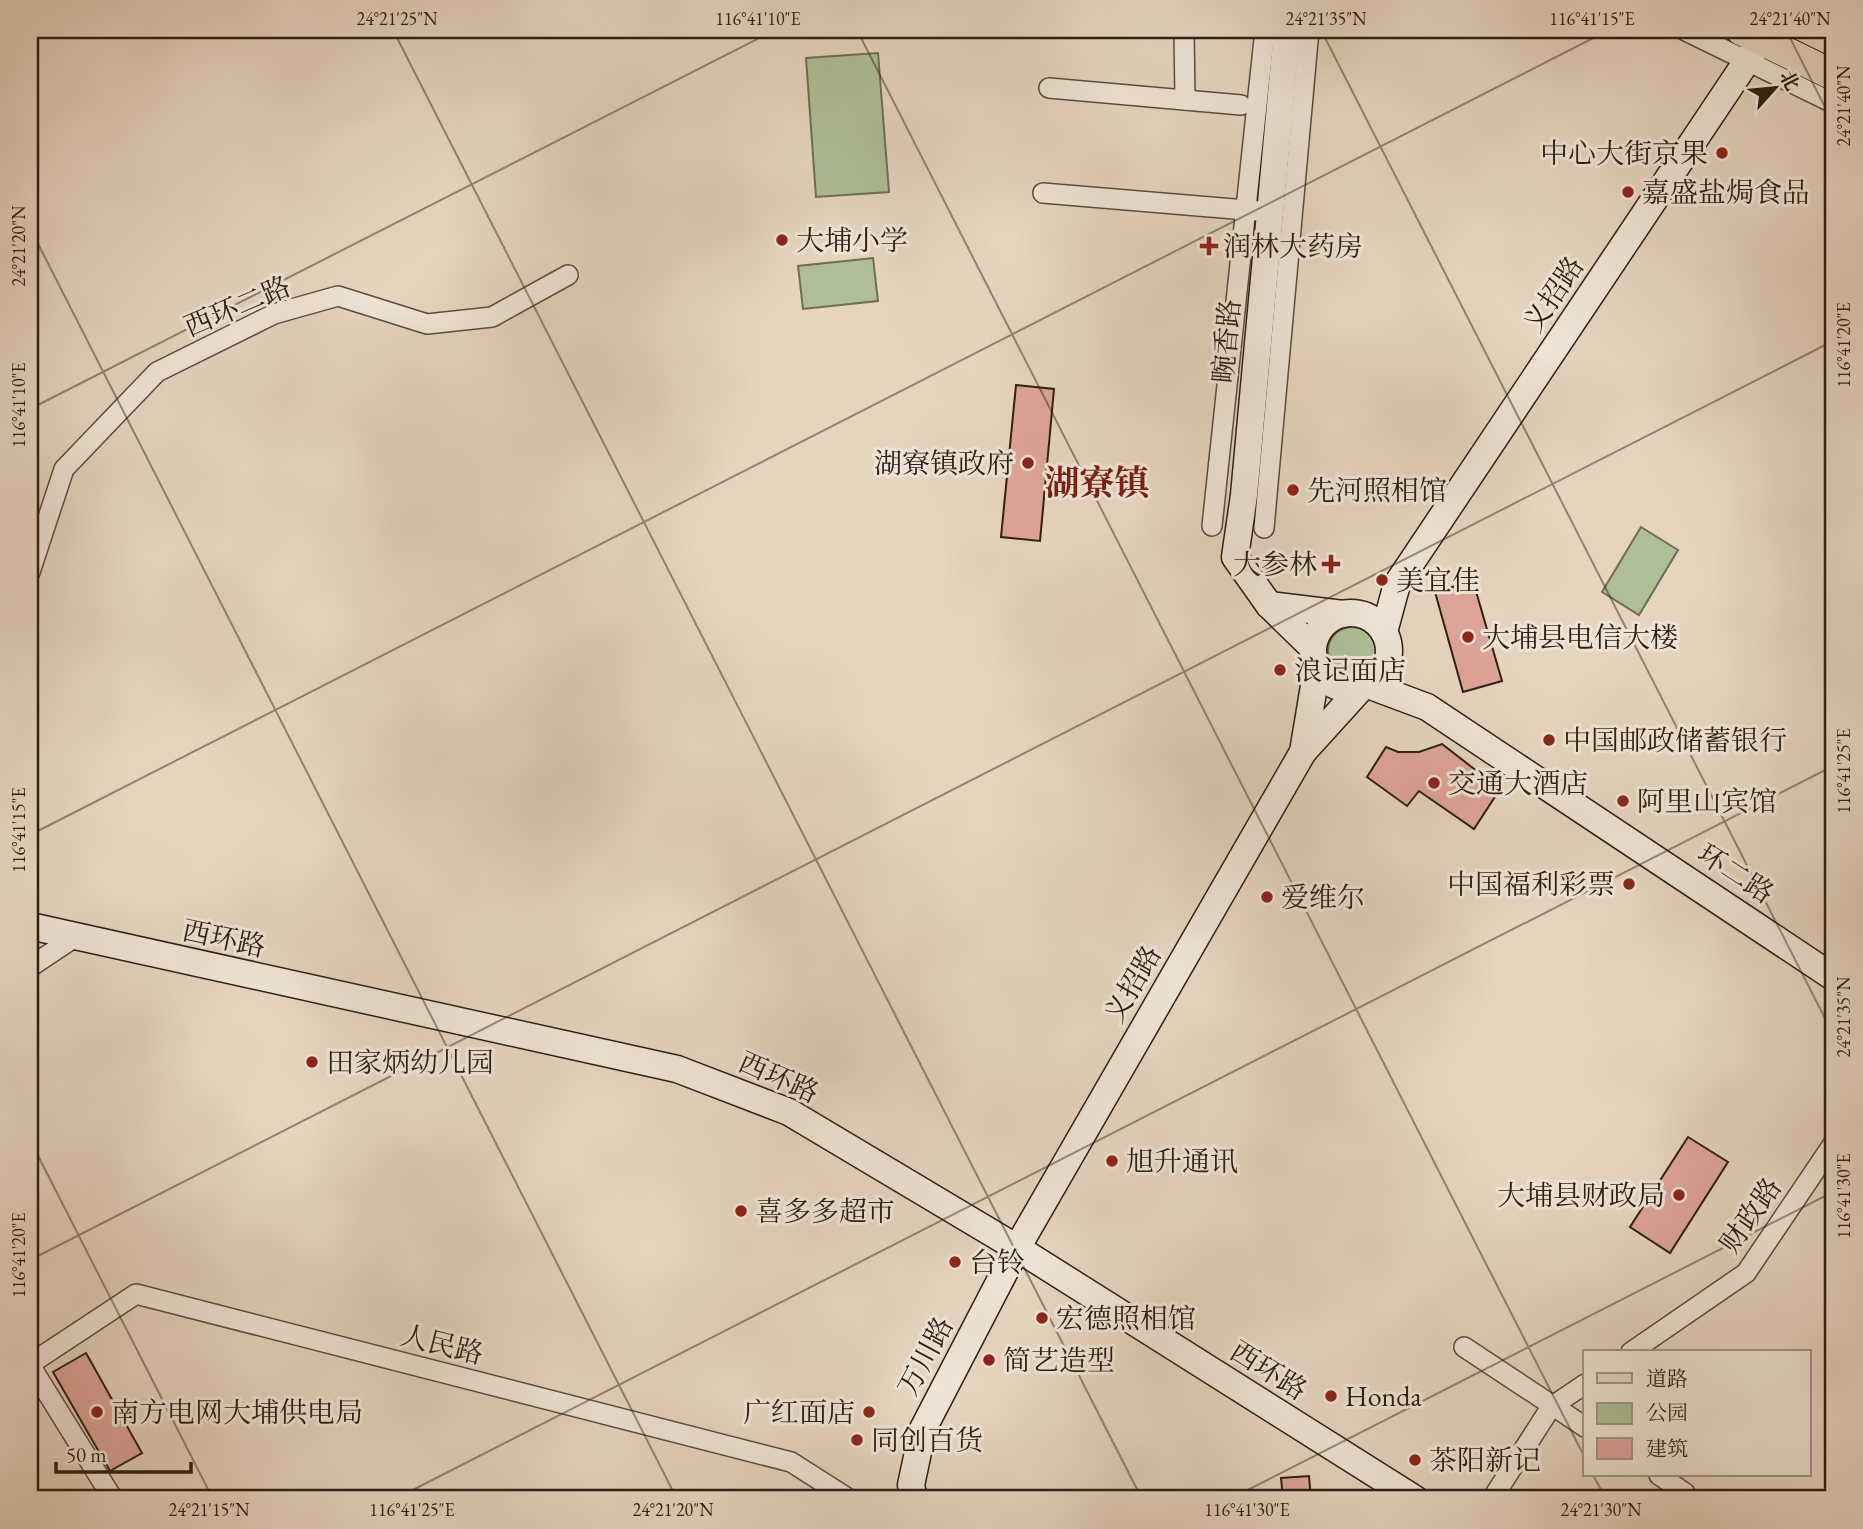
<svg xmlns="http://www.w3.org/2000/svg" width="1863" height="1529" font-family="'EB Garamond','Noto Serif SC',serif">
<style>
.green{fill:#aebe96;stroke:#6e6e54;stroke-width:2}
.building{fill:#dea499;stroke:#2d1f11;stroke-width:2}
.lines{fill:none;stroke-linecap:round;stroke-linejoin:round}
.street-casing{stroke:#5b4c3c;stroke-width:22}
.secondary-casing{stroke:#2d1f11;stroke-width:29}
.primary-casing{stroke:#2d1f11;stroke-width:32}
.street{stroke:#eee3d5;stroke-width:19}
.secondary{stroke:#eee3d5;stroke-width:26}
.primary{stroke:#e5d4be;stroke-width:30}
.ticks{fill:none;stroke:#2d1f11;stroke-width:2;stroke-opacity:0.45}
.poi-dot{fill:#8f2418;stroke:#eee3d5;stroke-width:2.5}
.labels{text-anchor:middle;stroke-width:6;stroke-linejoin:round;paint-order:stroke}
.poi-label{font-size:28px;fill:#2d1f11;stroke:#eee3d5;text-anchor:start}
.street-label{font-size:28px;fill:#2d1f11;stroke:#eee3d5}
.district-label{font-size:35px;font-weight:bold;fill:#7a1f14;stroke:#eee3d5}
.neatline{fill:none;stroke:#2d1f11;stroke-width:2.5}
.ticks-label{font-size:18px;text-anchor:middle;fill:#2d1f11}
</style>
<rect width="100%" height="100%" fill="#e5d4be"/>
<filter id="stains"><feTurbulence type="fractalNoise" baseFrequency=".00286" numOctaves="4"/><feColorMatrix values="0 0 0 0 .2 0 0 0 0 .09 0 0 0 0 .02 0 0 0 .5 -.17"/></filter>
<radialGradient id="worn" r=".72"><stop offset=".6" stop-color="#630" stop-opacity="0"/><stop offset="1" stop-color="#630" stop-opacity=".3"/></radialGradient>
<g class="green">
<polygon points="878,53 889,192 816,197 806,58"/>
<polygon points="873,258 878,301 803,309 798,266"/>
<polygon points="1641,527 1678,550 1639,615 1602,592"/>
<circle cx="1352" cy="651" r="24"/>
</g>
<g class="building">
<polygon points="1016,385 1054,389 1040,541 1001,537"/>
<polygon points="1473,581 1502,681 1463,692 1435,592"/>
<polygon points="1442,744 1500,789 1474,829 1419,791 1407,806 1367,777 1386,747 1398,752 1419,752"/>
<polygon points="1688,1137 1728,1162 1670,1253 1630,1227"/>
<polygon points="86,1353 142,1453 110,1471 53,1372"/>
<polygon points="1309,1476 1311,1499 1283,1499 1281,1478"/>
</g>
<g class="lines">
<defs>
<g id="street">
<polyline points="1184,30 1185,100"/>
<polyline points="1684,30 1833,103"/>
<polyline points="1049,88 1241,105"/>
<polyline points="1043,193 1258,211"/>
<polyline points="1212,526 1265,30"/>
<polyline points="1264,528 1309,30"/>
<polyline points="30,572 64,469 157,372 274,314 338,296 427,324 492,317 568,275"/>
<polyline points="30,967 75,937"/>
<polyline points="1464,1347 1585,1427"/>
<polyline points="1631,1352 1746,1273 1833,1144"/>
<polyline points="30,1364 136,1294 791,1462 849,1499"/>
<polyline points="30,1365 113,1499"/>
<polyline points="1659,1475 1685,1493"/>
<polyline points="1492,1499 1551,1407 1585,1384"/>
</g>
<g id="secondary">
<polyline points="1287,30 1244,495 1235,557 1269,605 1313,648"/>
<polyline points="1269,605 1343,614"/>
<circle cx="1351" cy="651" r="38"/>
<polyline points="1384,632 1397,584 1761,40"/>
<polyline points="1368,685 1427,707 1833,977"/>
<polyline points="1303,752 1317,668"/>
<polyline points="30,926 677,1069 789,1112 1017,1248 1415,1499"/>
<polyline points="914,1499 911,1485 923,1429 1017,1248 1303,752 1361,688"/>
</g>
<polyline id="primary" points="1741,30 1833,75"/>
</defs>
<use href="#street" class="street-casing"/>
<use href="#secondary" class="secondary-casing"/>
<use href="#primary" class="primary-casing"/>
<use href="#street" class="street"/>
<use href="#secondary" class="secondary"/>
<use href="#primary" class="primary"/>
</g>
<path class="ticks" d="M 393,30 L 1142,1499M 857,30 L 1585,1458M 1321,30 L 1833,1034M 1786,30 L 1833,123M 30,228 L 677,1499M 30,409 L 775,30M 30,835 L 1609,30M 30,1140 L 213,1499M 30,1260 L 1833,341M 1593,1475 L 1606,1499M 395,1499 L 1833,766M 1230,1499 L 1833,1192"/>
<g class="poi-dot">
<circle cx="1722" cy="153" r="7"/>
<circle cx="1628" cy="192" r="7"/>
<circle cx="782" cy="240" r="7"/>
<path d="M1205.5 235.5h7v7h7v7h-7v7h-7v-7h-7v-7h7z"/>
<circle cx="1028" cy="463" r="7"/>
<circle cx="1293" cy="490" r="7"/>
<path d="M1327.5 553.5h7v7h7v7h-7v7h-7v-7h-7v-7h7z"/>
<circle cx="1382" cy="580" r="7"/>
<circle cx="1468" cy="637" r="7"/>
<circle cx="1280" cy="670" r="7"/>
<circle cx="1549" cy="740" r="7"/>
<circle cx="1434" cy="783" r="7"/>
<circle cx="1623" cy="801" r="7"/>
<circle cx="1629" cy="884" r="7"/>
<circle cx="1267" cy="897" r="7"/>
<circle cx="312" cy="1062" r="7"/>
<circle cx="1112" cy="1161" r="7"/>
<circle cx="1679" cy="1195" r="7"/>
<circle cx="741" cy="1211" r="7"/>
<circle cx="955" cy="1262" r="7"/>
<circle cx="1042" cy="1318" r="7"/>
<circle cx="989" cy="1360" r="7"/>
<circle cx="1331" cy="1396" r="7"/>
<circle cx="97" cy="1412" r="7"/>
<circle cx="869" cy="1412" r="7"/>
<circle cx="857" cy="1440" r="7"/>
<circle cx="1415" cy="1460" r="7"/>
</g>
<g class="labels">
<g class="poi-label">
<text x="1708" y="163" text-anchor="end">中心大街京果</text>
<text x="1642" y="202">嘉盛盐焗食品</text>
<text x="796" y="250">大埔小学</text>
<text x="1223" y="256">润林大药房</text>
<text x="1014" y="473" text-anchor="end">湖寮镇政府</text>
<text x="1307" y="500">先河照相馆</text>
<text x="1317" y="574" text-anchor="end">大参林</text>
<text x="1396" y="590">美宜佳</text>
<text x="1482" y="647">大埔县电信大楼</text>
<text x="1294" y="680">浪记面店</text>
<text x="1563" y="750">中国邮政储蓄银行</text>
<text x="1448" y="793">交通大酒店</text>
<text x="1637" y="811">阿里山宾馆</text>
<text x="1615" y="894" text-anchor="end">中国福利彩票</text>
<text x="1281" y="907">爱维尔</text>
<text x="326" y="1072">田家炳幼儿园</text>
<text x="1126" y="1171">旭升通讯</text>
<text x="1665" y="1205" text-anchor="end">大埔县财政局</text>
<text x="755" y="1221">喜多多超市</text>
<text x="969" y="1272">台铃</text>
<text x="1056" y="1328">宏德照相馆</text>
<text x="1003" y="1370">简艺造型</text>
<text x="1345" y="1406">Honda</text>
<text x="111" y="1422">南方电网大埔供电局</text>
<text x="855" y="1422" text-anchor="end">广红面店</text>
<text x="871" y="1450">同创百货</text>
<text x="1429" y="1470">茶阳新记</text>
</g>
<g class="street-label">
<text transform="translate(1553 294) rotate(-56)" y="10">义招路</text>
<text transform="translate(237 306) rotate(-23)" y="10">西环二路</text>
<text transform="translate(1226 341) rotate(-85)" y="10">畹香路</text>
<text transform="translate(1736 873) rotate(33)" y="10">环二路</text>
<text transform="translate(224 938) rotate(12)" y="10">西环路</text>
<text transform="translate(1132 984) rotate(-60)" y="10">义招路</text>
<text transform="translate(779 1077) rotate(24)" y="10">西环路</text>
<text transform="translate(1750 1215) rotate(-55)" y="10">财政路</text>
<text transform="translate(442 1344) rotate(14)" y="10">人民路</text>
<text transform="translate(925 1356) rotate(-62)" y="10">万川路</text>
<text transform="translate(1269 1370) rotate(32)" y="10">西环路</text>
</g>
<g class="district-label">
<text x="1097" y="495">湖寮镇</text>
</g>
</g>
<rect width="1863" height="1529" fill="none" stroke="#e5d4be" stroke-width="77"/>
<rect x="1583" y="1350" width="228" height="126" fill="#eee3d5" stroke="#a19587" stroke-width="2"/>
<rect x="1597" y="1373" width="35" height="10" fill="#e5d4be" stroke="#a19587" stroke-width="2"/>
<text x="1646" y="1386" font-size="21" fill="#2d1f11">道路</text>
<rect x="1597" y="1403" width="35" height="21" fill="#aebe96" stroke="#a19587" stroke-width="2"/>
<text x="1646" y="1420" font-size="21" fill="#2d1f11">公园</text>
<rect x="1597" y="1438" width="35" height="21" fill="#dea499" stroke="#a19587" stroke-width="2"/>
<text x="1646" y="1456" font-size="21" fill="#2d1f11">建筑</text>
<g transform="translate(1775 88) rotate(63)" stroke="#eee3d5" stroke-width="5" paint-order="stroke">
<path d="M0-5L12 26L0 18L-12 26Z" fill="#2d1f11"/>
<text y="-10" font-size="19" font-weight="bold" text-anchor="middle" fill="#2d1f11">北</text>
</g>
<path d="M56 1462v10h135v-10" fill="none" stroke="#2d1f11" stroke-width="3.5"/>
<text x="66" y="1462" font-size="21" fill="#2d1f11" stroke="#eee3d5" stroke-width="5" paint-order="stroke">50 m</text>
<rect x="38" y="38" width="1787" height="1452" class="neatline"/>
<g class="ticks-label">
<text x="397" y="25">24°21'25"N</text>
<text x="758" y="25">116°41'10"E</text>
<text x="1326" y="25">24°21'35"N</text>
<text x="1592" y="25">116°41'15"E</text>
<text x="1790" y="25">24°21'40"N</text>
<text transform="translate(1844 106) rotate(-90)" y="6">24°21'40"N</text>
<text transform="translate(19 246) rotate(-90)" y="6">24°21'20"N</text>
<text transform="translate(1844 345) rotate(-90)" y="6">116°41'20"E</text>
<text transform="translate(19 405) rotate(-90)" y="6">116°41'10"E</text>
<text transform="translate(1844 771) rotate(-90)" y="6">116°41'25"E</text>
<text transform="translate(19 830) rotate(-90)" y="6">116°41'15"E</text>
<text transform="translate(1844 1017) rotate(-90)" y="6">24°21'35"N</text>
<text transform="translate(1844 1196) rotate(-90)" y="6">116°41'30"E</text>
<text transform="translate(19 1255) rotate(-90)" y="6">116°41'20"E</text>
<text x="209" y="1516">24°21'15"N</text>
<text x="412" y="1516">116°41'25"E</text>
<text x="673" y="1516">24°21'20"N</text>
<text x="1247" y="1516">116°41'30"E</text>
<text x="1601" y="1516">24°21'30"N</text>
</g>
<rect width="100%" height="100%" filter="url(#stains)"/>
<rect width="100%" height="100%" fill="url(#worn)"/>
</svg>
